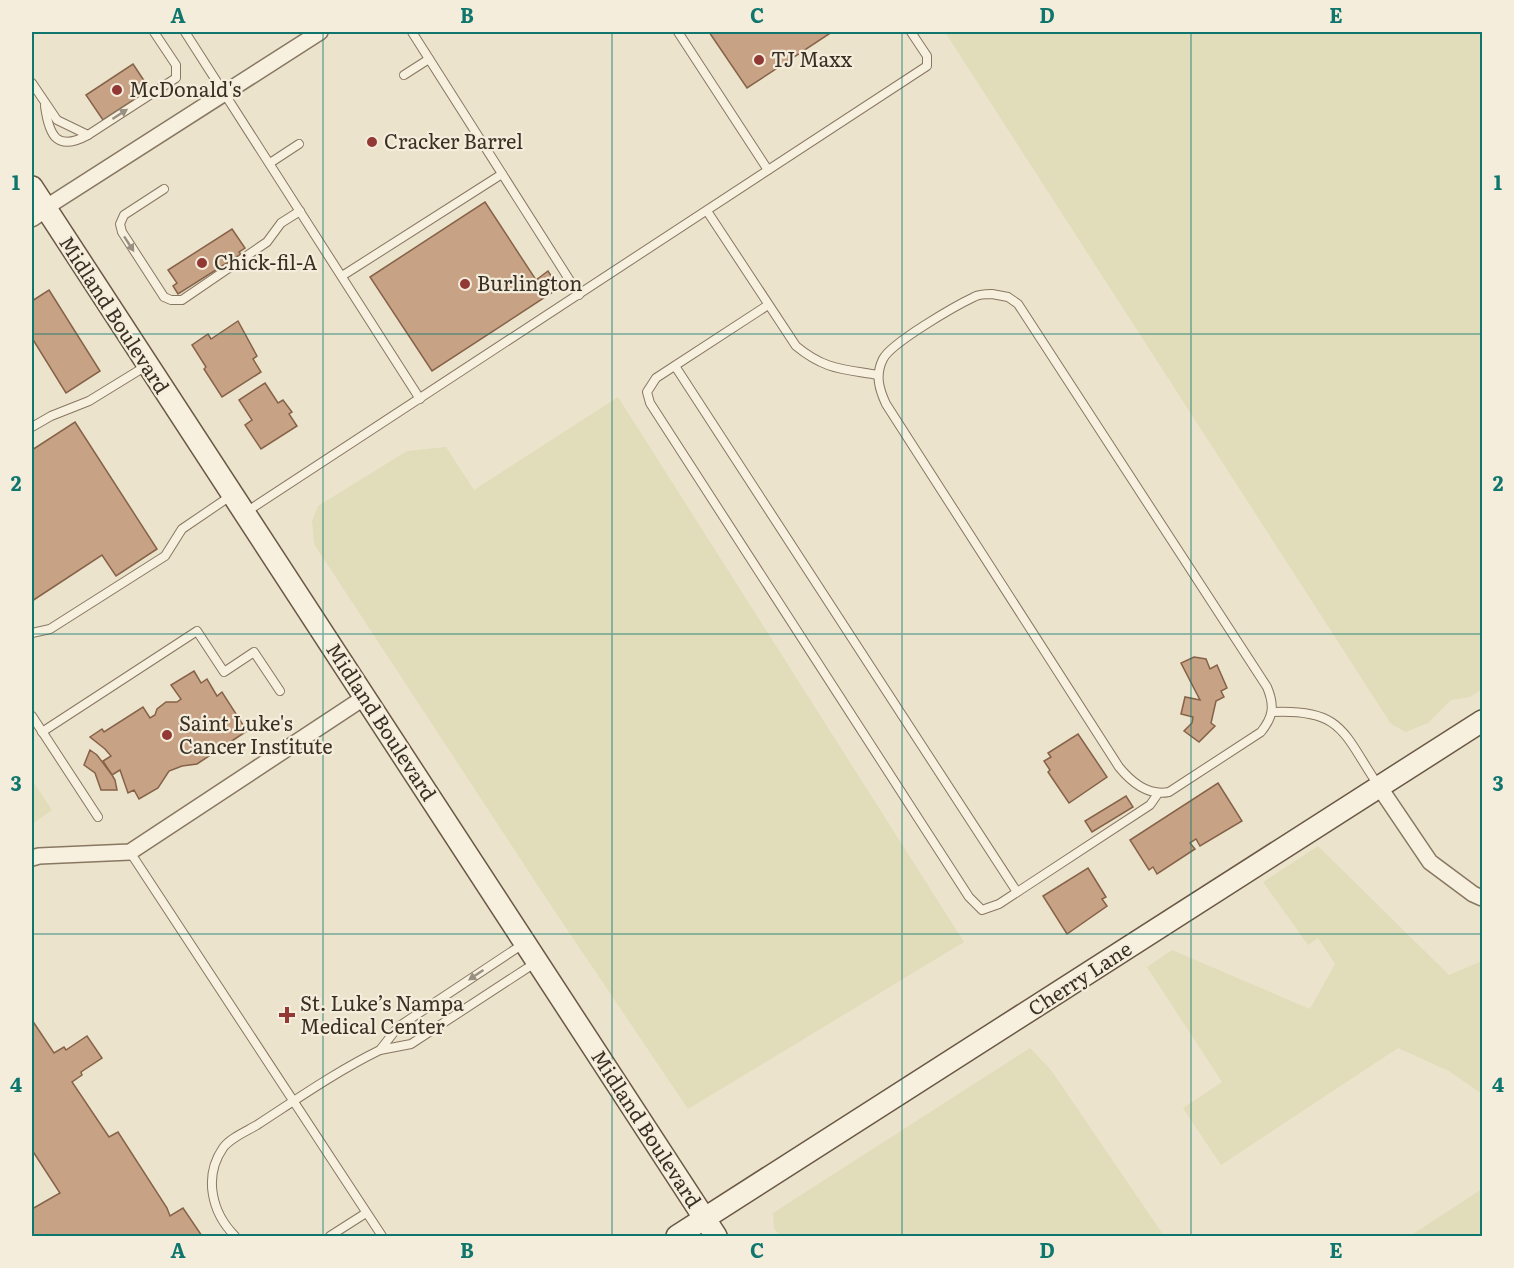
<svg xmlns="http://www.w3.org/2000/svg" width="1514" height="1268" font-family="Literata,serif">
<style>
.farmland{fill:#e1dcba}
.building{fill:#c7a285;stroke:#856248;stroke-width:1.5}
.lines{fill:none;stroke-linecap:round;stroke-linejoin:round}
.service-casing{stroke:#887761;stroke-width:10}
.minor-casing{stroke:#887761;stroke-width:18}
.tertiary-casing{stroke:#887761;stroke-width:21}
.secondary-casing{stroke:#6a5844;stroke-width:24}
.service{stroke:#f7f0df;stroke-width:8}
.minor{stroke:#f7f0df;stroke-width:15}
.tertiary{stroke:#f7f0df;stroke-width:18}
.secondary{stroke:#f7f0df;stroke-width:21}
.oneway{fill:#989081}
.grid{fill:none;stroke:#0f766e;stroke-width:1.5;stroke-opacity:0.55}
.poi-dot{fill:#923835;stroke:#f4eddb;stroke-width:2}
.labels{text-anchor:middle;stroke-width:4.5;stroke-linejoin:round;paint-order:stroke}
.poi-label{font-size:20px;fill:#3a2f23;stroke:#f4eddb;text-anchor:start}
.street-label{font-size:20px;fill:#3a2f23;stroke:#f4eddb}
.neatline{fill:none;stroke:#0f766e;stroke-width:2}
.grid-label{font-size:20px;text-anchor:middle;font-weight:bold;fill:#0f766e}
</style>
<rect width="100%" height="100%" fill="#ece3cc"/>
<g class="farmland">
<polygon points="945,32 1482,32 1482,689 1470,697 1451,700 1428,723 1406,732 1391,724"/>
<polygon points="618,397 964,942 688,1109 548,901 314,544 312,521 318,506 407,451 446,447 474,490"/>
<polygon points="32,780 52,810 32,824"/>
<polygon points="1318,846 1449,975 1482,961 1482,1094 1449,1071 1398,1048 1221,1165 1183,1108 1222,1082 1147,967 1172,950 1310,1009 1335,964 1318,938 1308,945 1263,882"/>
<polygon points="1030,1048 1051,1070 1164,1236 780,1236 774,1228 773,1213"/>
<polygon points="1482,1189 1482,1236 1410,1236"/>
</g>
<g class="building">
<polygon points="709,32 832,32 747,88"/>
<polygon points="133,64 147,85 132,95 135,99 103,120 86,95"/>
<polygon points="485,202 536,280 548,271 559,288 432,371 370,277"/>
<polygon points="232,229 245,248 239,252 241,254 178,294 173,286 177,283 168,270"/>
<polygon points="49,290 100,371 66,393 32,338 32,301"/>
<polygon points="238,321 257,356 253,359 261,372 222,397 204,369 206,367 192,345 208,334 211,339"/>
<polygon points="265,383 278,403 283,400 292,412 289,414 297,426 261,449 245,425 252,420 239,400"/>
<polygon points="75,422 157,549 116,576 102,555 32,601 32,450"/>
<polygon points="1194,657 1206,659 1210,669 1217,665 1227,688 1221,691 1224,697 1216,701 1211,723 1215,726 1199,742 1184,731 1192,723 1193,717 1181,714 1185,697 1200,700 1181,663"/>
<polygon points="194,671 201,683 207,679 217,696 222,692 247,731 197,764 182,766 169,771 158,788 139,799 134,790 128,793 120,770 112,775 103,761 111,756 105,749 90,737 102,729 104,732 143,707 150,718 155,715 157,709 166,702 177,702 181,699 171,685"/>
<polygon points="1078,734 1107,777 1069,803 1048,772 1050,770 1044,761 1051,757 1048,753"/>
<polygon points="90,750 97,755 112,775 115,780 117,790 101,790 95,773 84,765"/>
<polygon points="1218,783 1242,821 1200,846 1196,839 1190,843 1195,849 1157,874 1153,867 1149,870 1130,840"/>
<polygon points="1126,796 1133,807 1092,832 1085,821"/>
<polygon points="1088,868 1106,897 1102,899 1107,906 1067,934 1043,896"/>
<polygon points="32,1020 54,1053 64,1047 66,1050 87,1036 102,1058 81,1072 82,1075 72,1082 109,1137 118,1132 167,1208 170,1216 183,1208 202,1236 32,1236 32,1209 60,1193 32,1150"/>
</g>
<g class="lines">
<defs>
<g id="service">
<polyline points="185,32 420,399"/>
<polyline points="412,32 579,295"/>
<polyline points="678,32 768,170"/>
<polyline points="404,75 429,59"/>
<polyline points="32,83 57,120 88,135 176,78 176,65 154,32"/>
<path d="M 45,106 C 49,136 57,152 88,135"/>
<polyline points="270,163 299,144"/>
<polyline points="164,189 124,215 120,224 122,232 164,297 171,300 182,300 267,242 281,223 300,211"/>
<path d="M 707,211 L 796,346 C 825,370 843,369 878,375"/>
<polyline points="342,276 502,174"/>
<path d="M 992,294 L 1008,297 L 1018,304 L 1267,687 C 1275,706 1273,717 1261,732 L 1169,792 C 1149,796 1132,783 1119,767 L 886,404 C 879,389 875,375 883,359 C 891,343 955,306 974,297 C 979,294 986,294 992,294 Z"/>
<polyline points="768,305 656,378 647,392 650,403 969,897 982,910 999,904 1150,805 1157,795"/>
<polyline points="675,366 1017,892"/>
<polyline points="32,427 51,416 89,401 146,366"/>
<polyline points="246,512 927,66 927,56 911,32"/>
<polyline points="32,633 50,629 165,556 182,529 232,495"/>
<path d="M 1273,712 C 1343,709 1343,733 1378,785"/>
<polyline points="32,716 98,817"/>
<polyline points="42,732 197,631 224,672 254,652 280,691"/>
<polyline points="130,852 382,1236"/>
<polyline points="523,944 398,1027 380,1050 411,1044 535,963"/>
<path d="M 235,1236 C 212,1213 203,1177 223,1148 C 230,1138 247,1131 257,1125 C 297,1099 337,1071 380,1050"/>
<polyline points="330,1236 366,1213"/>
</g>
<g id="minor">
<polyline points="45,208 320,32"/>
<polyline points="1380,788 1430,862 1473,894 1482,898"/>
<polyline points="32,858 39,856 130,852 365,697"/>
</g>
<polyline id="tertiary" points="32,217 45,208"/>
<g id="secondary">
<polyline points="32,187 716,1236"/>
<polyline points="677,1236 1482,721"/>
</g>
</defs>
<use href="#service" class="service-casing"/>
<use href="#minor" class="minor-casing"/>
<use href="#tertiary" class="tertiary-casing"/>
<use href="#secondary" class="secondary-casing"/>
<use href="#service" class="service"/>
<use href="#minor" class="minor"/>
<use href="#tertiary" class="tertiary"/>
<use href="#secondary" class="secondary"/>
</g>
<defs><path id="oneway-solid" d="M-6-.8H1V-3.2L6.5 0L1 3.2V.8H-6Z" transform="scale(1.5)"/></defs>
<g class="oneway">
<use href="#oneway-solid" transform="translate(120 114) rotate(-33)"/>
<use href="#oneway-solid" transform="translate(129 244) rotate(57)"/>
<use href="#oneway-solid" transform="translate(476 975) rotate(146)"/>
</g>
<path class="grid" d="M 323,32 L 323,1236M 612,32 L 612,1236M 902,32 L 902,1236M 1191,32 L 1191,1236M 32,334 L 1482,334M 32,634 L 1482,634M 32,934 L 1482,934"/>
<g class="poi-dot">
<circle cx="759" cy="60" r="6"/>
<circle cx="117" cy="90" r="6"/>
<circle cx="372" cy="142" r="6"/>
<circle cx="202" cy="263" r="6"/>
<circle cx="465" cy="284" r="6"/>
<circle cx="167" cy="735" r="6"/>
<path d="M284 1006h6v6h6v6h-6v6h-6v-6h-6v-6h6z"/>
</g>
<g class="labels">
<g class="poi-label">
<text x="771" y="67">TJ Maxx</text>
<text x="129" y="97">McDonald's</text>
<text x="384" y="149">Cracker Barrel</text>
<text x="214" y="270">Chick-fil-A</text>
<text x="477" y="291">Burlington</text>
<text x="179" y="731">Saint Luke's<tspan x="179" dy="23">Cancer Institute</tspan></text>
<text x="300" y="1011">St. Luke’s Nampa<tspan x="300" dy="23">Medical Center</tspan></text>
</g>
<g class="street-label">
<text transform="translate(114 315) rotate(57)" y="7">Midland Boulevard</text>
<text transform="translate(381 722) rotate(57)" y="7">Midland Boulevard</text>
<text transform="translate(1080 979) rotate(-33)" y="7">Cherry Lane</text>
<text transform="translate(646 1129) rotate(57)" y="7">Midland Boulevard</text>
</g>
</g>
<rect width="1514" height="1268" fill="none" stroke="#f4eddb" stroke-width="66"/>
<rect x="33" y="33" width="1448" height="1202" class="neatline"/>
<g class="grid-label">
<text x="178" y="23">A</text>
<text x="467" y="23">B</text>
<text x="757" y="23">C</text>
<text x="1047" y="23">D</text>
<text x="1336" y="23">E</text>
<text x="16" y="190">1</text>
<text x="1498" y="190">1</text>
<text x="16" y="491">2</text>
<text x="1498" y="491">2</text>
<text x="16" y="791">3</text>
<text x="1498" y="791">3</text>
<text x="16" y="1092">4</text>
<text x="1498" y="1092">4</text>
<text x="178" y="1258">A</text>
<text x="467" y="1258">B</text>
<text x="757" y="1258">C</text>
<text x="1047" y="1258">D</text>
<text x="1336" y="1258">E</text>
</g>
</svg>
